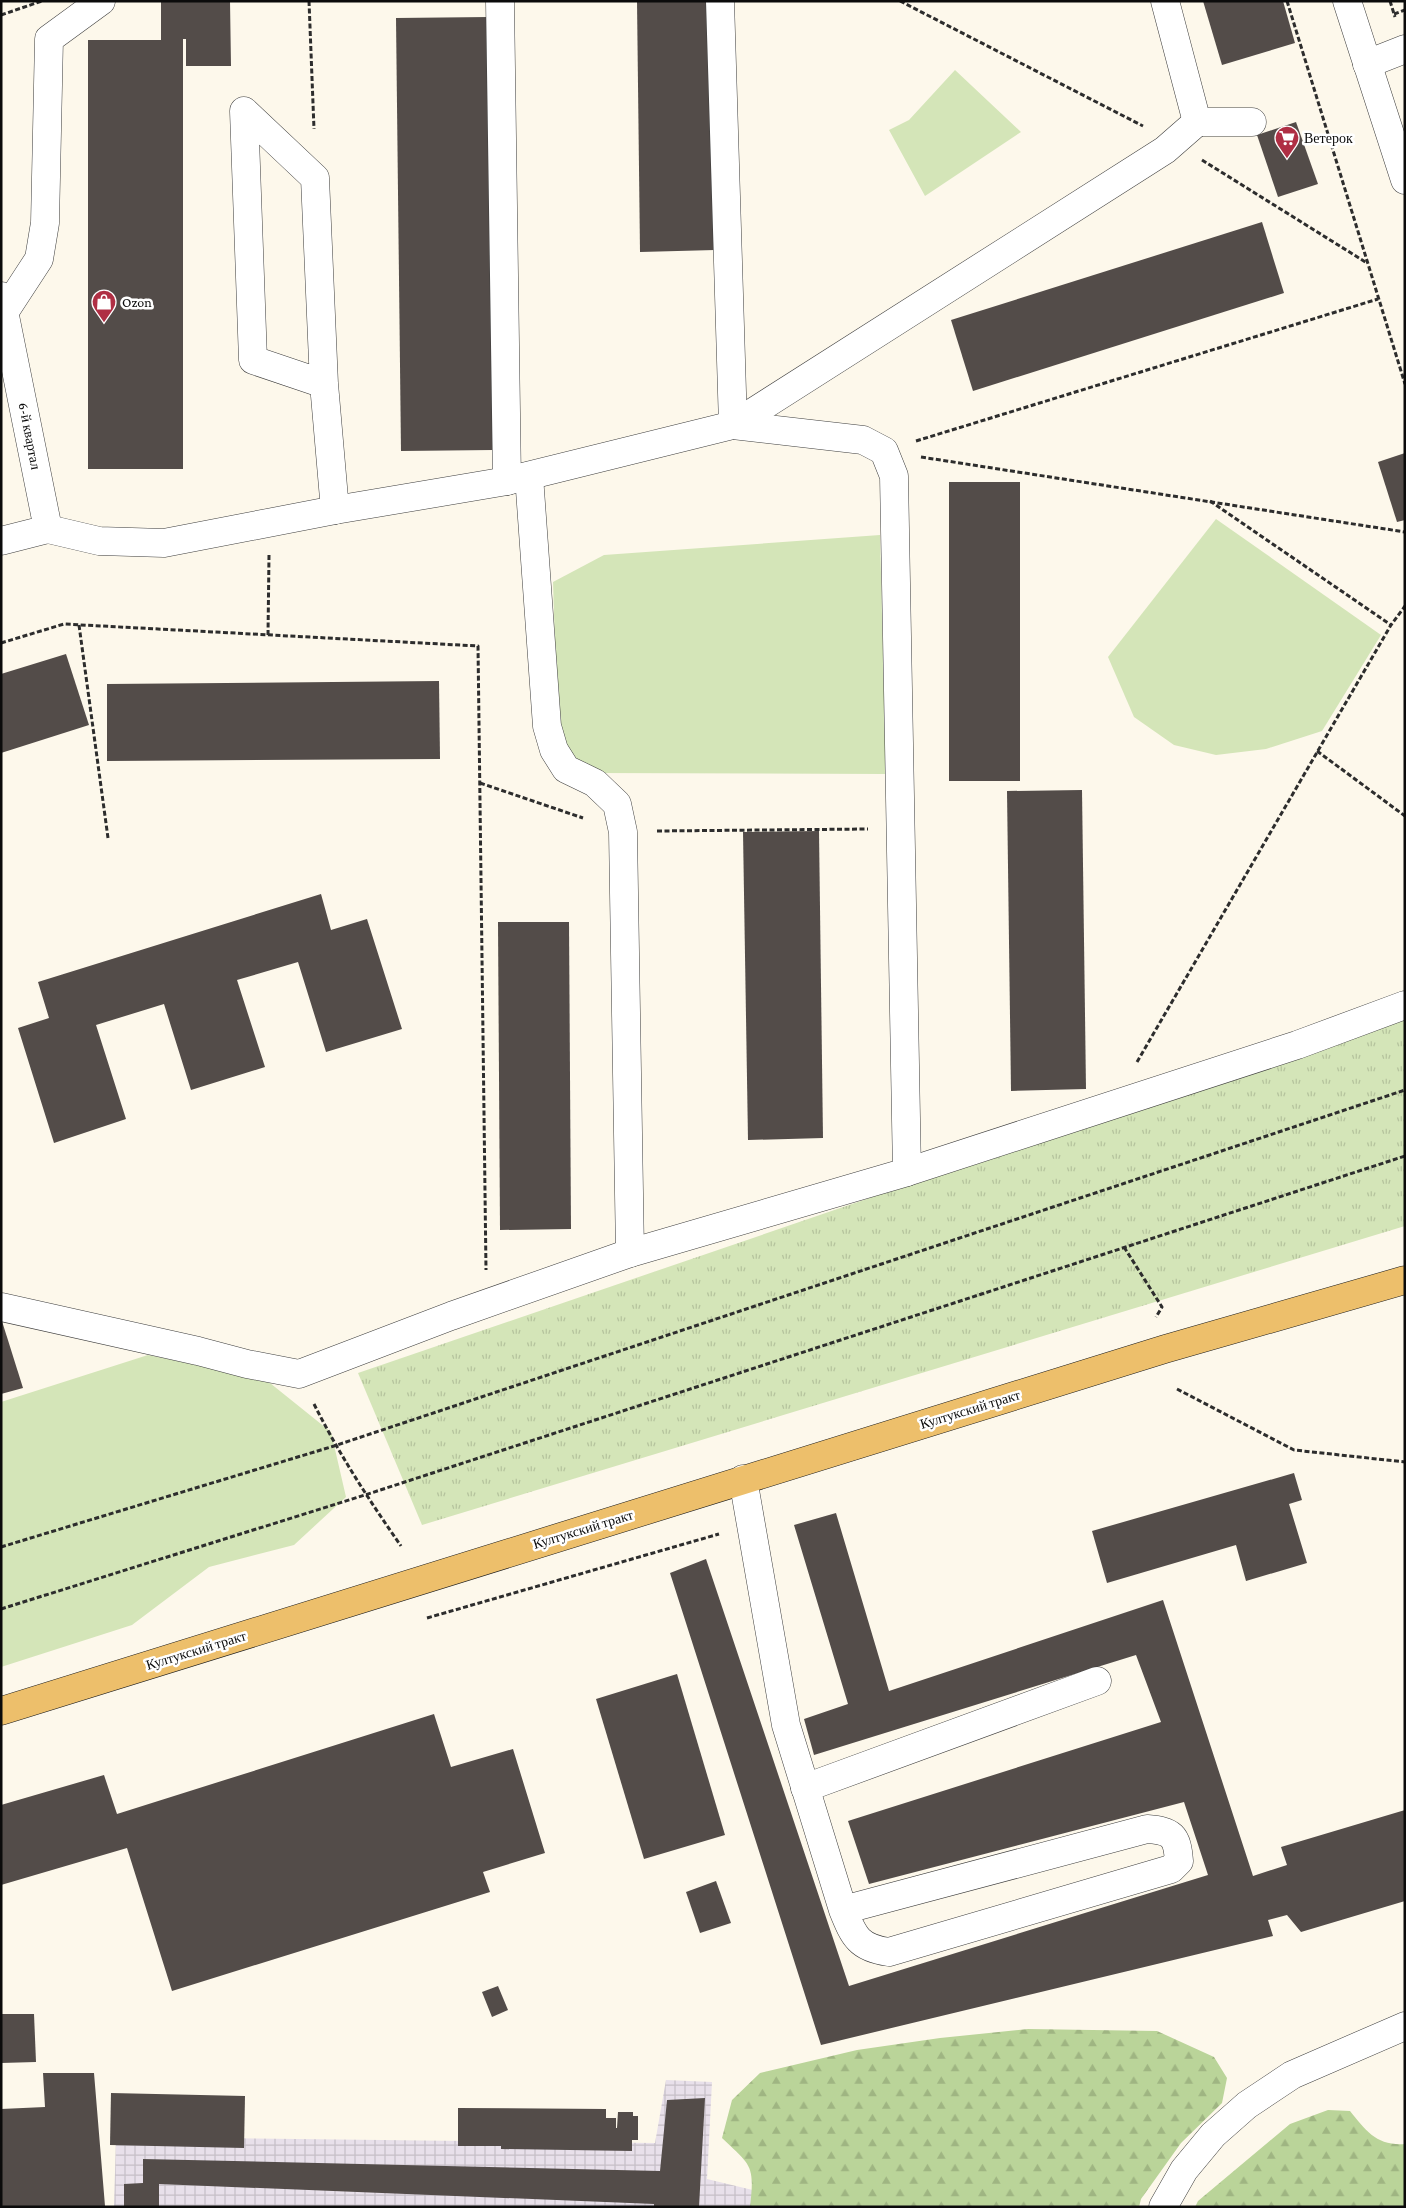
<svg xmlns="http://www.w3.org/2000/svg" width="1406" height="2208" font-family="'Crimson Pro',serif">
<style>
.industrial{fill:url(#industrial-grid)}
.grass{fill:url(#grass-tufts)}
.forest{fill:url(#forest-firs)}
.park{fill:#d4e5b8}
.building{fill:#534c49}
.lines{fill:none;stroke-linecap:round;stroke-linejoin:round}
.minor-casing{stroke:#3e3e3e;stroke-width:29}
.major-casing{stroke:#1c1c1c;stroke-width:29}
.path{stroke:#2d2d2d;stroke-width:3;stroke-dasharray:5 2.5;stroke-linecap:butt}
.minor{stroke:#fff;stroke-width:28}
.major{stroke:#edbf6b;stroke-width:28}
.labels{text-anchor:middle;stroke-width:5;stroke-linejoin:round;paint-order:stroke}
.poi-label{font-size:14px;fill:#0b0b0b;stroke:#fff;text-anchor:start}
.street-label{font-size:14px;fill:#0b0b0b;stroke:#fff}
</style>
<defs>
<pattern id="industrial-grid" width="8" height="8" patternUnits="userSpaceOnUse" patternTransform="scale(1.25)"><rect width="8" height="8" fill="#e8e0ea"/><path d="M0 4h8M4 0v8" fill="none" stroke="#c6bfc7"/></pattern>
<pattern id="grass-tufts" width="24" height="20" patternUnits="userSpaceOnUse" patternTransform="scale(1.25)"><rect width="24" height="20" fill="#d4e5b8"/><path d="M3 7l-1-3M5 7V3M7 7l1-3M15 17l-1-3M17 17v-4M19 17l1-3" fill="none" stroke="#b5c39d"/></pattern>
<pattern id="forest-firs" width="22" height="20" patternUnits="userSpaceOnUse" patternTransform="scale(1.25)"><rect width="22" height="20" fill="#bad499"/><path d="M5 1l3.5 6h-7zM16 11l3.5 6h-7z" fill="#9fb582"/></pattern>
</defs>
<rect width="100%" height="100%" fill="#fdf8eb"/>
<polygon class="industrial" points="666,2080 712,2082 707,2179 823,2207 114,2207 116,2137 655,2143"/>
<polygon class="grass" points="1405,1015 1405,1226 422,1525 358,1373"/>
<g class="forest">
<path d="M 1028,2029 L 1157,2031 L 1214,2057 L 1227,2078 L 1222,2103 L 1181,2143 L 1141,2199 L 1139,2207 L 750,2207 C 755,2164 751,2166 722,2138 L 732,2100 L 760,2073 L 857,2050 L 940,2038 Z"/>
<path d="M 1328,2110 L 1350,2111 C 1366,2131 1377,2146 1405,2144 L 1405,2207 L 1195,2207 L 1198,2201 L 1290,2124 Z"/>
</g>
<g class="park">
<polygon points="955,70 1021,132 925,196 889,130 909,120"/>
<polygon points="1216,519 1381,635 1322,731 1266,749 1216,755 1174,745 1134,717 1108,657"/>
<polygon points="880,535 886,774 590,773 558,740 553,582 604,555"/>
<polygon points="148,1355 265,1379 331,1432 346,1497 294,1545 209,1567 132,1625 1,1667 1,1402"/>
</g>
<g class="building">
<polygon points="161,1 230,1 231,66 186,66 186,39 183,39 183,469 88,469 88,40 161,40"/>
<polygon points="637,1 712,1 715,250 640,252"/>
<polygon points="1203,1 1283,1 1295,43 1222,65"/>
<polygon points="489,17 493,450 401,451 396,18"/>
<polygon points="1296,122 1318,184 1278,197 1257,135"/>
<polygon points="1262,222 1284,293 973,391 951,320"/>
<polygon points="1405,453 1405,520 1397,522 1378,462"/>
<rect x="949" y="482" width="71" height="299"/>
<polygon points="66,654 89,725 1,753 1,674"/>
<polygon points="439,681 440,759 107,761 107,684"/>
<polygon points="1082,790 1086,1089 1011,1091 1007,791"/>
<polygon points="819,831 823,1138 748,1140 743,832"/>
<polygon points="321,894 331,930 367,919 402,1029 326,1052 298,962 237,980 265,1067 191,1090 164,1004 96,1025 126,1119 54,1143 18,1028 49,1018 38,982"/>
<polygon points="498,922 569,922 571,1229 500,1230"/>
<polygon points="1,1318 23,1388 1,1394"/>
<polygon points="1294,1473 1302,1500 1289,1504 1307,1563 1246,1581 1236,1545 1107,1583 1092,1531"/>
<polygon points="836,1513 889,1691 1163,1600 1253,1876 1287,1865 1281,1847 1405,1810 1405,1901 1301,1932 1287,1915 1268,1920 1273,1936 821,2045 670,1573 706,1559 849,1986 1208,1875 1184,1802 869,1884 848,1821 1161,1722 1136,1655 814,1755 804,1719 848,1704 794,1525"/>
<polygon points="677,1674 725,1835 644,1859 596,1699"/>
<polygon points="434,1714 451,1767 513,1749 545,1853 483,1872 490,1892 172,1991 127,1848 1,1885 1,1805 104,1775 117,1814"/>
<polygon points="716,1881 731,1923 700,1933 686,1892"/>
<polygon points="498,1986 508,2010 492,2017 482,1992"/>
<polygon points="1,2014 34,2014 36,2062 1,2063"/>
<polygon points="43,2073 94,2073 105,2206 1,2207 1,2109 45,2107"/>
<polygon points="111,2093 245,2096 244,2148 110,2145"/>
<polygon points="705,2098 699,2207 654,2207 654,2204 159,2184 159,2207 124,2207 124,2184 143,2183 143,2159 660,2171 667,2100"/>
<polygon points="458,2108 606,2109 606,2118 616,2118 616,2128 617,2128 618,2112 633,2112 633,2116 638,2116 638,2140 632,2140 632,2151 501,2149 501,2146 458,2146"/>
</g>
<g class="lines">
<defs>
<g id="minor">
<polyline points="500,1 507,481"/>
<polyline points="720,1 733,425"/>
<polyline points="1165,1 1197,122 1252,122"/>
<polyline points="1347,1 1405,180"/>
<polyline points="1367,64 1405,49"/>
<polyline points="1,296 48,529 1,541"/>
<polyline points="5,311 39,259 45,223 49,39 101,1"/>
<polyline points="324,384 253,360 244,111 315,178 324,384 335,510"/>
<polyline points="733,425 1165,150 1197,122"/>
<polyline points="529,476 547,726 554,750 566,769 595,783 617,804 623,832 630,1253"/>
<polyline points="907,1172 1297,1045 1405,1005"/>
<polyline points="1,1307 198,1351 247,1364 299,1374 451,1316 630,1253 907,1172 894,476 884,451 863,440 733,425 507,481 335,510 164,543 99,541 48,529"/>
<path d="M 743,1479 L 786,1725 L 843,1910 C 854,1937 859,1948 889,1952 L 1171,1869 L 1179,1861 C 1177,1835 1172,1831 1147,1829 L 843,1910"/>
<polyline points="805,1788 1097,1681"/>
<polyline points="1163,2207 1184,2170 1213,2135 1247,2105 1292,2075 1405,2026"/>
</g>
<polyline id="major" points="1,1711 1165,1349 1405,1280"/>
</defs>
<use href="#minor" class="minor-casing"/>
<use href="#major" class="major-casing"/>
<g class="path">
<polyline points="309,1 314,129"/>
<polyline points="900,1 1143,126"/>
<polyline points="1287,1 1405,384"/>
<polyline points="1390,1 1395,17"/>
<polyline points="1394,14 1405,10"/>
<polyline points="1,15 42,1"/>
<polyline points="1202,160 1367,263"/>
<polyline points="916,441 1378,299"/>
<polyline points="921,457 1405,532"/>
<polyline points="1210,501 1391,625"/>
<polyline points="79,625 108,838"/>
<polyline points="268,635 269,555"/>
<polyline points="1,643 64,624 478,646 486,1270"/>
<polyline points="1317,751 1405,816"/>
<polyline points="480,783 583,818"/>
<polyline points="657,831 868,829"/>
<polyline points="1137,1062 1391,625 1405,606"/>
<polyline points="1124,1247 1162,1307 1156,1317"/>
<polyline points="1177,1389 1294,1450 1405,1462"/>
<path d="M 314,1404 C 339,1454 369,1500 401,1546"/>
<polyline points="1,1547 334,1446 1405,1090"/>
<polyline points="1,1609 365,1495 1405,1156"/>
<polyline points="427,1618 719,1534"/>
</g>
<use href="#minor" class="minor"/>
<use href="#major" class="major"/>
</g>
<defs>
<symbol id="supermarket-pin" viewBox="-11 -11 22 30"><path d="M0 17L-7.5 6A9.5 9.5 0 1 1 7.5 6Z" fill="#af2f44" stroke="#fff"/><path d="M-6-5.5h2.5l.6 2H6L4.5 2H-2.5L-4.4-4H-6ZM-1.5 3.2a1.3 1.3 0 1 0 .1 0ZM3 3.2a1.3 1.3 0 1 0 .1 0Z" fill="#fff"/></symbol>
<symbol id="shop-pin" viewBox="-11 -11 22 30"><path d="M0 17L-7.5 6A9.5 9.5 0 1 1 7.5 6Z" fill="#af2f44" stroke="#fff"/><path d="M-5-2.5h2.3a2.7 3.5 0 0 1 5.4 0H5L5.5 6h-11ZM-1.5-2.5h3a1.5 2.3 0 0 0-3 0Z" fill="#fff"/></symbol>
</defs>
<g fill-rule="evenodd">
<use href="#supermarket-pin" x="1273" y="124" width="28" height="38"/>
<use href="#shop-pin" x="90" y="288" width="28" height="38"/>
</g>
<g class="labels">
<g class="poi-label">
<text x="1304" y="143">Ветерок</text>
<text x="122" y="307">Ozon</text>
</g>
<g class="street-label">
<text transform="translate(30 436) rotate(79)" y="5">6-й квартал</text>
<text transform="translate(970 1409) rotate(-17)" y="5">Култукский тракт</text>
<text transform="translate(583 1529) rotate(-17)" y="5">Култукский тракт</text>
<text transform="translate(196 1650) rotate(-17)" y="5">Култукский тракт</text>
</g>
</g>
<rect width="1406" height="2208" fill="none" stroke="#0b0b0b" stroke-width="5"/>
</svg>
